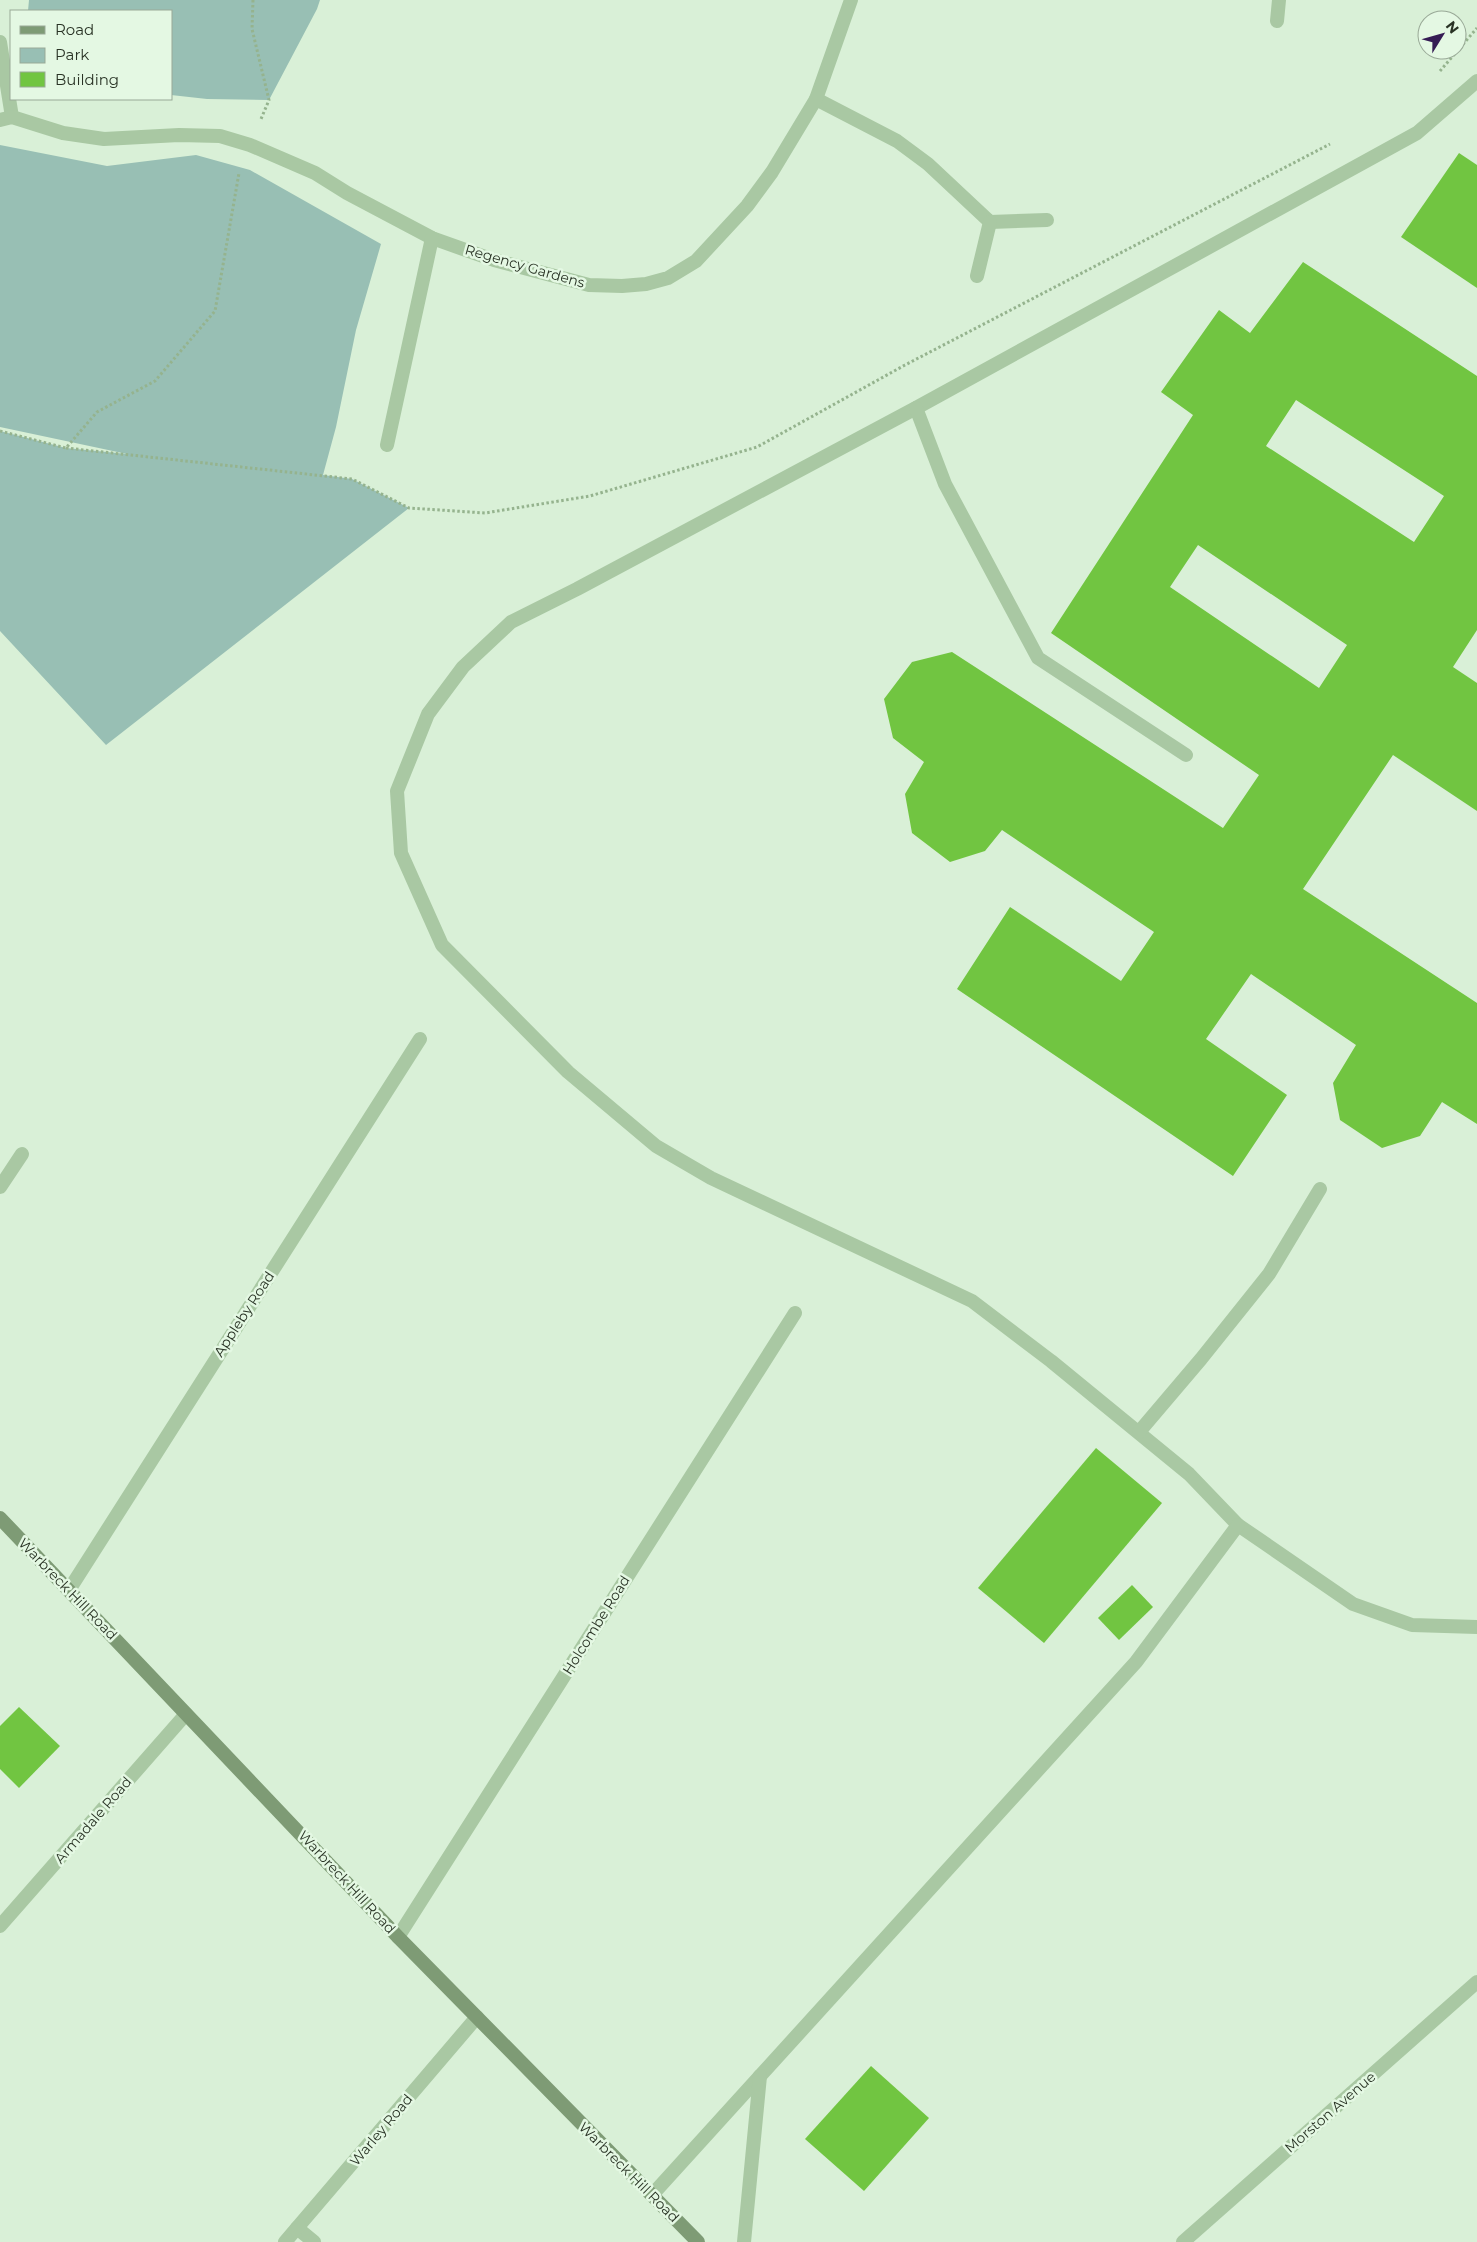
<svg xmlns="http://www.w3.org/2000/svg" width="1477" height="2242" font-family="Montserrat,sans-serif">
<style>
.green{fill:#98bfb4}
.building{fill:#71c541;fill-rule:evenodd}
.lines{fill:none;stroke-linecap:round;stroke-linejoin:round}
.path{stroke:#95b38e;stroke-width:3;stroke-dasharray:2.5 2.5;stroke-linecap:butt}
.service{stroke:#a9c8a3;stroke-width:14}
.minor{stroke:#a9c8a3;stroke-width:14}
.secondary{stroke:#7e9b75;stroke-width:14}
.labels{text-anchor:middle;stroke-width:5;stroke-linejoin:round;paint-order:stroke}
.street-label{font-size:14px;fill:#293325;stroke:#e4f8e3}
</style>
<rect width="100%" height="100%" fill="#d9f0d7"/>
<g class="green">
<polygon points="29,0 320,0 317,9 269,100 207,99 171,95 171,11 28,11"/>
<polygon points="0,145 107,166 196,155 250,170 381,244 356,330 336,427 323,475 352,479 409,508 106,745 0,631 0,431 66,448 127,454 0,427"/>
</g>
<g class="building">
<polygon points="1459,153 1477,165 1477,288 1401,237"/>
<path d="M 1303,262 L 1477,376 L 1477,630 L 1453,667 L 1477,683 L 1477,811 L 1393,755 L 1303,889 L 1477,1003 L 1477,1124 L 1442,1102 L 1420,1136 L 1382,1148 L 1340,1120 L 1333,1083 L 1356,1045 L 1251,974 L 1206,1039 L 1287,1095 L 1233,1176 L 957,989 L 1010,907 L 1121,981 L 1154,932 L 1002,830 L 985,851 L 950,862 L 912,833 L 905,794 L 924,762 L 893,738 L 884,699 L 912,662 L 952,652 L 1223,828 L 1259,775 L 1051,633 L 1193,415 L 1161,392 L 1219,310 L 1250,333 ZM 1296,400 L 1444,496 L 1414,542 L 1266,446 ZM 1198,545 L 1347,645 L 1319,688 L 1170,587 Z"/>
<polygon points="1096,1448 1162,1503 1044,1643 978,1588"/>
<polygon points="1132,1585 1153,1607 1119,1640 1098,1618"/>
<polygon points="19,1707 60,1746 19,1788 0,1769 0,1726"/>
<polygon points="871,2066 929,2118 864,2191 805,2139"/>
</g>
<g class="lines">
<g class="path">
<polyline points="253,0 252,29 269,100 261,119"/>
<polyline points="1440,71 1477,28"/>
<polyline points="0,431 66,448 97,412 155,381 215,311 239,173"/>
<polyline points="66,448 352,479 409,508 485,513 590,496 757,447 905,365 1330,144"/>
</g>
<g class="service">
<polyline points="1477,81 1417,133 916,408 577,589 511,622 463,667 428,714 397,791 401,853 442,945 568,1072 656,1146 711,1178 972,1301 1051,1361 1189,1474 1238,1525 1353,1604 1412,1625 1477,1627"/>
<polyline points="916,408 945,484 1038,658 1186,755"/>
<polyline points="1139,1432 1201,1359 1269,1274 1320,1189"/>
<polyline points="652,2195 1136,1662 1238,1525"/>
<polyline points="744,2242 760,2076"/>
</g>
<g class="minor">
<polyline points="1277,21 1279,0"/>
<polyline points="0,42 12,117"/>
<polyline points="816,99 897,141 928,164 990,222 1047,220"/>
<polyline points="0,120 12,117 63,133 104,139 179,135 220,136 250,145 315,173 347,193 432,238 494,260 589,285 622,286 646,284 668,278 696,261 747,206 772,172 816,99 851,0"/>
<polyline points="977,276 990,222"/>
<polyline points="387,445 432,238"/>
<polyline points="0,1187 22,1154"/>
<polyline points="69,1590 420,1039"/>
<polyline points="0,1926 186,1714"/>
<polyline points="398,1937 795,1313"/>
<polyline points="297,2228 314,2242"/>
<polyline points="285,2242 477,2017"/>
<polyline points="1183,2242 1477,1982"/>
</g>
<polyline class="secondary" points="0,1518 398,1937 698,2242"/>
</g>
<g class="labels">
<g class="street-label">
<text transform="translate(525 266) rotate(16)" y="5">Regency Gardens</text>
<text transform="translate(244 1314) rotate(-57)" y="5">Appleby Road</text>
<text transform="translate(68 1589) rotate(46)" y="5">Warbreck Hill Road</text>
<text transform="translate(596 1625) rotate(-58)" y="5">Holcombe Road</text>
<text transform="translate(93 1820) rotate(-49)" y="5">Armadale Road</text>
<text transform="translate(347 1882) rotate(47)" y="5">Warbreck Hill Road</text>
<text transform="translate(1330 2112) rotate(-41)" y="5">Morston Avenue</text>
<text transform="translate(381 2130) rotate(-50)" y="5">Warley Road</text>
<text transform="translate(629 2172) rotate(45)" y="5">Warbreck Hill Road</text>
</g>
</g>
<rect x="10" y="10" width="162" height="90" fill="#e4f8e3" stroke="#99a997"/>
<rect x="20" y="26" width="25" height="8" fill="#7e9b75" stroke="#99a997"/>
<text x="55" y="35" font-size="15" fill="#293325">Road</text>
<rect x="20" y="48" width="25" height="15" fill="#98bfb4" stroke="#99a997"/>
<text x="55" y="60" font-size="15" fill="#293325">Park</text>
<rect x="20" y="72" width="25" height="15" fill="#71c541" stroke="#99a997"/>
<text x="55" y="85" font-size="15" fill="#293325">Building</text>
<g transform="translate(1442 35) rotate(53)"><circle r="24" fill="#e4f8e3" stroke="#99a997"/>
<path d="M0-4L9 19L0 12L-9 19Z" fill="#351c54"/>
<text y="-8" font-size="14" font-weight="bold" text-anchor="middle" fill="#293325">N</text>
</g>
</svg>
